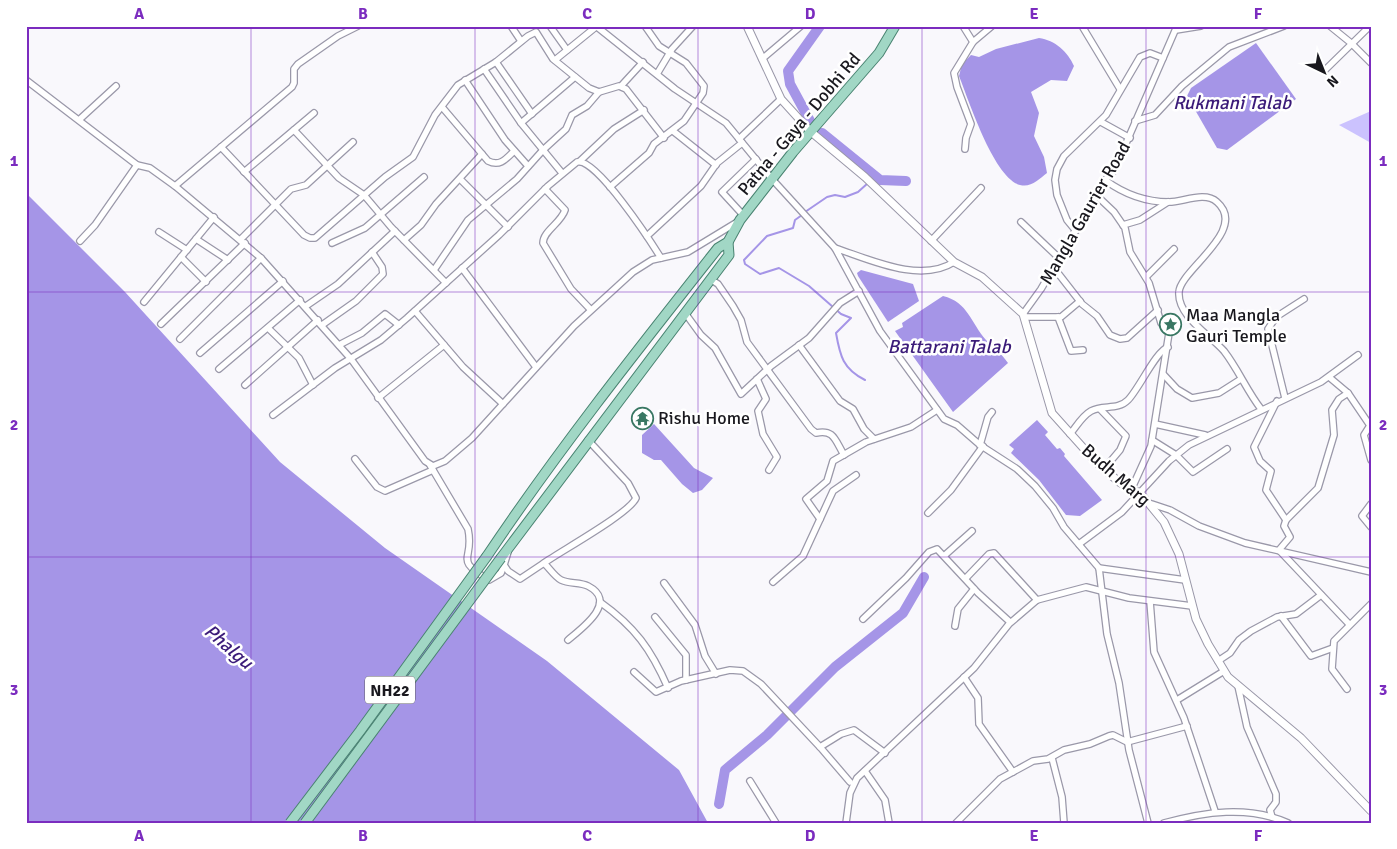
<svg xmlns="http://www.w3.org/2000/svg" width="1397" height="849" font-family="Signika,sans-serif">
<style>
.green{fill:#cbc2fe}
.water{fill:#a595e7}
.lines{fill:none;stroke-linecap:round;stroke-linejoin:round}
.stream{stroke:#a595e7;stroke-width:2}
.river{stroke:#a595e7;stroke-width:10}
.minor-casing{stroke:#9a98a9;stroke-width:8}
.tertiary-casing{stroke:#9a98a9;stroke-width:9}
.primary-casing{stroke:#498371;stroke-width:11}
.minor{stroke:#fff;stroke-width:5.5}
.tertiary{stroke:#fff;stroke-width:7}
.primary{stroke:#a1d7c5;stroke-width:9}
.primary-bridge-casing{stroke:#498371;stroke-width:11;stroke-linecap:butt}
.primary-bridge{stroke:#a1d7c5;stroke-width:9}
.grid{fill:none;stroke:#7b2cbf;stroke-width:1;stroke-opacity:0.55}
.labels{text-anchor:middle;stroke-width:5;stroke-linejoin:round;paint-order:stroke}
.shield{fill:#fff;stroke:#5e5d62;stroke-width:1}
.shield-label{font-size:16px;font-weight:bold;fill:#19181e}
.street-label{font-size:18px;fill:#19181e;stroke:#fff}
.poi-label{font-size:18px;fill:#19181e;stroke:#fff;text-anchor:start}
.water-label{font-size:19px;font-style:italic;fill:#3b1b79;stroke:#fff}
.neatline{fill:none;stroke:#7b2cbf;stroke-width:2}
.grid-label{font-size:16px;text-anchor:middle;font-weight:bold;fill:#7b2cbf}
</style>
<rect width="100%" height="100%" fill="#f9f8fc"/>
<polygon class="green" points="1371,111 1371,143 1339,125"/>
<g class="water">
<path d="M 1039,38 C 1055,40 1068,52 1074,66 L 1067,81 L 1051,80 L 1031,92 L 1039,113 L 1034,136 L 1044,157 L 1047,173 C 1039,179 1031,188 1020,185 C 994,178 969,101 959,76 L 962,64 L 971,55 L 979,57 L 996,49 Z"/>
<polygon points="1256,43 1296,99 1227,150 1217,148 1187,96 1191,88"/>
<polygon points="26,193 125,292 280,462 385,548 547,661 679,770 708,823 26,823"/>
<polygon points="861,270 913,284 919,301 888,322 858,276 857,273"/>
<path d="M 943,296 C 968,302 971,323 986,340 C 994,348 1001,353 1008,363 L 953,412 L 895,331 L 903,327 L 902,323 Z"/>
<polygon points="1037,420 1048,432 1045,435 1057,449 1060,448 1065,454 1064,456 1102,500 1080,516 1066,515 1039,480 1011,453 1014,449 1009,445"/>
<polygon points="654,424 694,468 713,478 702,490 693,493 682,484 661,460 654,460 642,453 642,435"/>
</g>
<g class="lines">
<g class="stream">
<polyline points="805,212 827,197 835,195 845,197 858,192 868,183"/>
<path d="M 802,215 L 795,220 L 793,228 L 767,236 L 744,260 L 745,264 L 760,274 L 779,268 L 809,286 L 841,314 L 851,318 L 836,333 C 840,356 843,369 865,380"/>
</g>
<g class="river">
<polyline points="810,121 790,84 788,71 820,26"/>
<polyline points="822,133 880,180 906,181"/>
<polyline points="719,804 725,770 767,735 835,667 903,613 924,577"/>
</g>
<defs>
<g id="minor">
<polyline points="511,26 521,41"/>
<polyline points="550,26 567,50"/>
<polyline points="596,26 675,89 726,123 772,179 835,248"/>
<polyline points="963,26 973,42 954,73 957,87 971,124 966,138 965,149"/>
<polyline points="1082,26 1120,89"/>
<polyline points="1330,26 1351,43 1371,63"/>
<polyline points="1176,30 1201,26"/>
<polyline points="973,42 992,26"/>
<polyline points="762,59 801,26"/>
<polyline points="555,60 597,26"/>
<polyline points="496,62 532,114"/>
<polyline points="484,69 521,123 562,173"/>
<polyline points="1325,70 1370,26"/>
<polyline points="657,74 672,49 693,26"/>
<polyline points="26,80 137,165 150,168 175,186 261,258 351,359 425,461 433,466 445,461 472,438 574,326 633,272 652,260 688,252 739,221"/>
<polyline points="465,80 505,140 528,166"/>
<polyline points="621,86 643,62"/>
<path d="M 442,107 L 488,161 C 500,167 506,159 514,151"/>
<polyline points="80,119 116,86"/>
<polyline points="1135,121 1155,115 1182,86 1229,47 1284,26"/>
<polyline points="1101,122 1130,138"/>
<polyline points="521,123 575,77"/>
<polyline points="294,130 339,178 364,195 391,227 446,283"/>
<polyline points="673,131 716,165"/>
<polyline points="739,139 781,99"/>
<polyline points="221,147 304,235 310,238 315,238 385,177 413,157 435,115 458,85 496,62 528,36 536,32 553,59 589,88 599,92 619,86 626,89 664,138"/>
<polyline points="580,161 614,129 644,110"/>
<polyline points="244,172 314,113"/>
<polyline points="460,179 508,227"/>
<path d="M 1105,180 C 1124,194 1145,202 1169,202 C 1183,202 1205,191 1217,202 C 1249,230 1180,270 1179,292 C 1177,316 1210,335 1224,351 C 1238,369 1247,391 1261,409"/>
<polyline points="175,186 292,87 294,83 294,69 298,64 338,36 358,26"/>
<polyline points="610,187 649,153 654,144 684,121 703,93 704,86 686,63 659,46 645,26"/>
<path d="M 545,189 L 565,210 C 561,223 543,231 543,243 L 571,289 L 590,309"/>
<polyline points="1096,195 1114,212 1125,228 1130,252 1149,283 1161,323 1169,333 1151,446 1132,488"/>
<polyline points="744,216 722,192 756,159"/>
<polyline points="1021,222 1059,258"/>
<polyline points="1123,225 1140,220 1168,202"/>
<polyline points="1076,231 1067,220 1057,195 1055,180 1057,169 1064,156 1106,115 1140,57 1150,53 1163,58"/>
<polyline points="159,232 187,250"/>
<polyline points="647,236 701,186 717,163 742,143"/>
<polyline points="196,239 228,260"/>
<polyline points="241,239 291,189 306,185 353,142"/>
<polyline points="404,240 421,225 436,204 482,154"/>
<polyline points="80,241 95,225 137,165"/>
<polyline points="931,241 981,188"/>
<polyline points="332,243 365,228 424,177"/>
<polyline points="181,257 206,282"/>
<path d="M 954,262 C 920,284 869,259 835,248 L 880,331 L 944,419 L 957,425 L 980,445 L 1017,469 L 1035,486 L 1053,508 L 1064,527 L 1099,568 L 1107,634 L 1119,683 L 1129,750 L 1148,823"/>
<polyline points="462,268 536,367"/>
<polyline points="1054,268 1082,304 1097,316 1110,335 1120,339 1127,338 1158,310"/>
<polyline points="434,270 468,220 517,179 543,150 566,129 572,115 587,106 599,92"/>
<polyline points="1146,277 1174,249"/>
<path d="M 710,279 L 718,284 L 733,306 L 741,320 L 747,342 L 811,429 L 816,433 C 834,429 835,440 844,455"/>
<polyline points="144,302 214,217"/>
<polyline points="306,306 338,284 395,231"/>
<polyline points="415,311 463,367 503,404"/>
<polyline points="685,313 701,335 715,348 741,394 771,366 809,338 840,303 859,291"/>
<polyline points="1023,314 1041,289 1105,180 1114,171 1177,26"/>
<polyline points="1024,317 1061,317 1080,301"/>
<polyline points="1058,317 1071,351 1083,350"/>
<polyline points="161,324 245,243"/>
<polyline points="322,325 356,301 383,274 382,267 372,252"/>
<polyline points="268,328 299,358 313,385"/>
<polyline points="180,339 261,258"/>
<polyline points="339,345 362,333 385,314 399,325"/>
<polyline points="799,345 840,401 853,409 864,429 874,439"/>
<polyline points="200,353 283,281"/>
<polyline points="219,369 300,300"/>
<polyline points="1164,375 1177,389 1192,398 1219,393 1241,379"/>
<polyline points="1329,377 1348,393 1371,427"/>
<polyline points="757,379 766,399 758,411 763,434 777,457 769,470"/>
<polyline points="245,385 318,320"/>
<polyline points="1348,393 1339,399 1332,410 1334,435 1318,488 1286,520 1284,526 1290,537 1279,550 1349,624"/>
<polyline points="378,398 444,345"/>
<polyline points="1285,398 1268,329 1276,317 1304,299"/>
<polyline points="1277,401 1254,447 1260,461 1271,471 1266,490 1286,520"/>
<polyline points="1100,409 1126,436 1120,450 1104,469"/>
<path d="M 273,415 L 335,368 L 381,340 L 407,318 L 499,235 L 548,186 L 577,162 C 596,157 651,242 661,258"/>
<polyline points="1155,424 1205,435"/>
<polyline points="1371,424 1364,435 1371,460"/>
<path d="M 1070,434 C 1076,427 1082,416 1091,411 C 1103,404 1117,411 1128,400 C 1139,389 1156,351 1168,347"/>
<polyline points="1152,440 1176,455 1193,472 1227,449"/>
<polyline points="980,445 988,417 992,412"/>
<polyline points="355,459 377,487 385,491 433,470"/>
<path d="M 430,465 L 468,529 C 475,561 452,558 489,580 L 501,573 L 504,565"/>
<polyline points="1152,504 1170,510 1199,526 1245,543 1371,572"/>
<polyline points="1371,504 1362,516 1371,527"/>
<polyline points="928,513 951,490 983,446"/>
<polyline points="820,519 806,499 827,481 833,461 866,442 911,427 937,410"/>
<polyline points="1079,544 1122,512 1169,461 1189,445 1321,382 1358,355"/>
<path d="M 508,552 L 504,565 L 508,571 L 520,579 L 544,563 C 550,569 555,577 561,580 C 569,584 580,582 588,586 C 619,602 581,629 568,640"/>
<polyline points="945,555 972,531"/>
<path d="M 544,563 C 561,551 630,513 636,498 L 628,483 L 588,440"/>
<polyline points="1099,568 1185,580"/>
<polyline points="966,578 989,554 994,553 1037,600"/>
<polyline points="773,582 803,556 833,491 856,475"/>
<polyline points="664,583 695,625 705,656 716,674"/>
<polyline points="1150,601 1154,652 1184,718 1215,811"/>
<path d="M 600,602 C 635,627 651,649 668,688"/>
<polyline points="1281,616 1311,656 1333,648"/>
<polyline points="655,617 686,655 686,680"/>
<polyline points="863,619 906,578 929,552 937,549 978,593 1010,622"/>
<polyline points="955,626 958,609 974,589"/>
<polyline points="1218,661 1230,653 1239,640 1251,631 1277,617 1296,614 1321,595"/>
<polyline points="634,672 656,692 681,681 730,670 743,671 761,684 820,747 841,734 854,730 885,753"/>
<polyline points="964,677 978,698 979,724 1013,772"/>
<polyline points="1238,686 1247,727 1276,794 1276,802 1270,810 1272,817"/>
<polyline points="1347,689 1332,669 1334,641 1371,604"/>
<polyline points="1177,700 1224,671"/>
<polyline points="820,747 850,782"/>
<polyline points="1052,758 1062,797 1064,823"/>
<polyline points="865,771 885,800 889,823"/>
<polyline points="750,781 776,823"/>
<polyline points="846,823 850,793 857,778 974,668 1009,624 1037,600 1086,587 1129,598 1192,606"/>
<polyline points="956,823 1000,779 1033,761 1048,759 1064,750 1090,744 1109,736 1113,735 1127,742 1187,726"/>
<path d="M 1164,823 C 1204,812 1248,805 1288,823"/>
</g>
<polyline id="tertiary" points="747,26 781,99 810,131 865,177 954,262 982,277 1023,314 1052,413 1095,461 1119,482 1141,494 1164,522 1179,554 1196,619 1208,644 1228,677 1301,738 1371,811"/>
<g id="primary">
<path d="M 487,556 C 558,450 639,348 718,248 L 728,242 L 740,220 L 793,152 L 879,53 L 895,26"/>
<polyline points="501,558 729,255 728,242"/>
</g>
</defs>
<use href="#minor" class="minor-casing"/>
<use href="#tertiary" class="tertiary-casing"/>
<use href="#primary" class="primary-casing"/>
<use href="#minor" class="minor"/>
<use href="#tertiary" class="tertiary"/>
<use href="#primary" class="primary"/>
<defs>
<g id="primary-bridge">
<polyline points="290,823 360,731 487,556"/>
<polyline points="305,823 501,558"/>
</g>
</defs>
<use href="#primary-bridge" class="primary-bridge-casing"/>
<use href="#primary-bridge" class="primary-bridge"/>
</g>
<path class="grid" d="M 251,26 L 251,823M 475,26 L 475,823M 698,26 L 698,823M 922,26 L 922,823M 1146,26 L 1146,823M 26,292 L 1371,292M 26,557 L 1371,557"/>
<defs>
<symbol id="sight-ring" viewBox="-11 -11 22 22"><circle r="9.5" fill="#fff" stroke="#397763" stroke-width="1.5"/><path d="M0-6L1.8-2.2L6-1.7L2.9 1.2L3.7 5.4L0 3.3L-3.7 5.4L-2.9 1.2L-6-1.7L-1.8-2.2Z" fill="#397763"/></symbol>
<symbol id="temple-ring" viewBox="-11 -11 22 22"><circle r="9.5" fill="#fff" stroke="#397763" stroke-width="1.5"/><path d="M0-6L5-2H3V0L6.5 2.5H4V6H1.5V3h-3V6H-4V2.5H-6.5L-3 0V-2H-5Z" fill="#397763"/></symbol>
</defs>
<g fill-rule="evenodd">
<use href="#sight-ring" x="1158" y="312" width="25" height="25"/>
<use href="#temple-ring" x="630" y="406" width="25" height="25"/>
</g>
<g class="labels">
<rect class="shield" x="365" y="676.5" width="50" height="27" rx="4"/>
<g class="shield-label">
<text x="390" y="696">NH22</text>
</g>
<g class="street-label">
<text transform="translate(799 124) rotate(-50)" y="6">Patna - Gaya - Dobhi Rd</text>
<text transform="translate(1085 213) rotate(-60)" y="6">Mangla Gaurier Road</text>
<text transform="translate(1116 475) rotate(41)" y="6">Budh Marg</text>
</g>
<g class="poi-label">
<text x="1186" y="321">Maa Mangla<tspan x="1186" dy="21">Gauri Temple</tspan></text>
<text x="658" y="424">Rishu Home</text>
</g>
<g class="water-label">
<text x="1232" y="109">Rukmani Talab</text>
<text x="949" y="353">Battarani Talab</text>
<text transform="translate(229 646) rotate(41)" y="7">Phalgu</text>
</g>
</g>
<rect width="1397" height="849" fill="none" stroke="#ffffff" stroke-width="55"/>
<g transform="translate(1324 72) rotate(137)" stroke="#ffffff" stroke-width="4" paint-order="stroke">
<path d="M0-4L9 19L0 12L-9 19Z" fill="#19181e"/>
<text y="-8" font-size="14" font-weight="bold" text-anchor="middle" fill="#19181e">N</text>
</g>
<rect x="28" y="28" width="1342" height="794" class="neatline"/>
<g class="grid-label">
<text x="139" y="19">A</text>
<text x="363" y="19">B</text>
<text x="587" y="19">C</text>
<text x="810" y="19">D</text>
<text x="1034" y="19">E</text>
<text x="1258" y="19">F</text>
<text x="14" y="166">1</text>
<text x="1383" y="166">1</text>
<text x="14" y="430">2</text>
<text x="1383" y="430">2</text>
<text x="14" y="695">3</text>
<text x="1383" y="695">3</text>
<text x="139" y="841">A</text>
<text x="363" y="841">B</text>
<text x="587" y="841">C</text>
<text x="810" y="841">D</text>
<text x="1034" y="841">E</text>
<text x="1258" y="841">F</text>
</g>
</svg>
